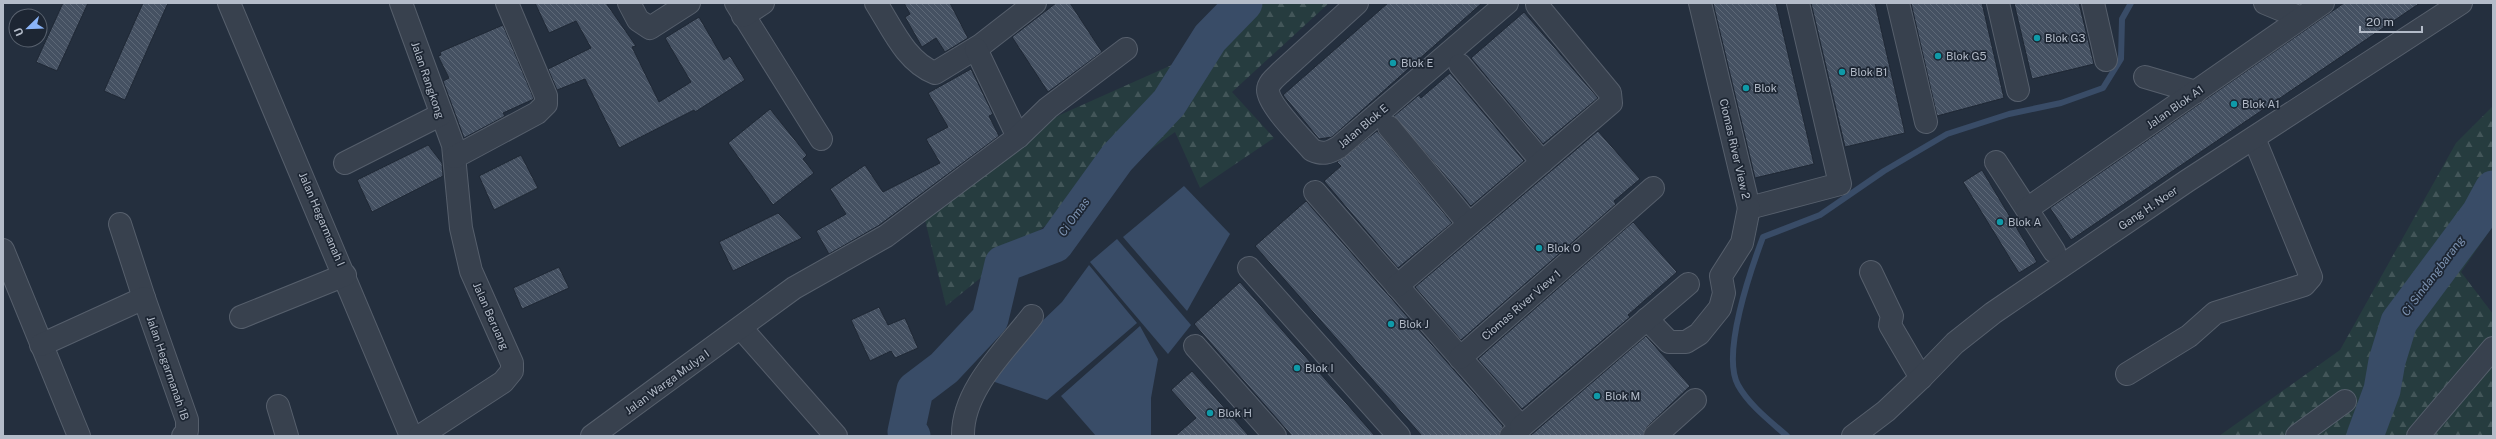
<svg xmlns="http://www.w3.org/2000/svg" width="2496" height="439" font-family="'Public Sans',sans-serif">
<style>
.forest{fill:url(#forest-firs)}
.water{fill:#394c67}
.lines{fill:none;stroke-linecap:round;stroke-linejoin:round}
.stream{stroke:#394c67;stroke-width:6}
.river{stroke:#394c67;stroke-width:37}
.building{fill:url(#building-back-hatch);stroke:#1f2835}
.minor-casing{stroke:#565f6c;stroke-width:24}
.minor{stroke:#38414e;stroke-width:22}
.culture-dot{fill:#0f9aa8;stroke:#1d2633;stroke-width:1.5}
.labels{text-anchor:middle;stroke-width:3.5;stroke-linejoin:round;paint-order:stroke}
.poi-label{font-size:11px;fill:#b4bcc9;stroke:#1d2633;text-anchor:start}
.street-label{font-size:11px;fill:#b4bcc9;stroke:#1d2633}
.water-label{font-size:12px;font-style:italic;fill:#7c92b1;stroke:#1d2633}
</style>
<defs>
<pattern id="forest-firs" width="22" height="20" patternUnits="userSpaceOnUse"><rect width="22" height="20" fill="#263c3f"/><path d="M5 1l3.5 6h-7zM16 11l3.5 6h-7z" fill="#435659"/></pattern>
<pattern id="building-back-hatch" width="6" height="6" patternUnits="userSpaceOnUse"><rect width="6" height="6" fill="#455162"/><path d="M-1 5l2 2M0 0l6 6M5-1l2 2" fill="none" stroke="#5d6877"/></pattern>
</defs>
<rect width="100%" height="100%" fill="#242f3e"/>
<g class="forest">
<polygon points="1259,3 1329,3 1232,92 1274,138 1200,188 1175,132 1042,228 946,306 925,220 1053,118 1212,47"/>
<polygon points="2493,106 2493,226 2461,272 2493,314 2493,436 2219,436 2340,350 2456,143"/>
</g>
<g class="water">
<polygon points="1184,186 1230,234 1187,311 1123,237"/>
<polygon points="1117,239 1191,325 1168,354 1090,262"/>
<polygon points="1089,265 1137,323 1047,400 992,381 1037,326 1062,302"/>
<polygon points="1140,326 1158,359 1151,398 1151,436 1096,436 1061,396"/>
</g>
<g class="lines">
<path class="stream" d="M 1787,436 C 1770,421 1749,405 1738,385 C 1721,354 1751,269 1763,237 L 1820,215 L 1884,171 L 1947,134 L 2009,114 L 2061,103 L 2103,88 L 2121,59 L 2122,19 L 2131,3"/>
<g class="river">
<polyline points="912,436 906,432 915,390 944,368 990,319 1003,264 1055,244 1117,158 1169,103 1210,38 1244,3"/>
<polyline points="2365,436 2382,390 2387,361 2399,322 2480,213 2493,189"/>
</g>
</g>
<g class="building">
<polygon points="63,3 88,3 57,71 36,62"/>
<polygon points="143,3 168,3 125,100 104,91"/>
<polygon points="535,3 606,3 636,46 632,47 659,102 691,82 665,38 699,17 724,60 730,56 745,80 695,112 694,110 619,148 585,79 557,90 548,69 591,48 576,21 549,33"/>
<polygon points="904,3 950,3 968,38 945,52 936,38 922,47 905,17 910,14"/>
<polygon points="1056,3 1070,3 1102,52 1048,92 1012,37"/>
<polygon points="1388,3 1482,3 1332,137 1319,139 1283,95"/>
<polygon points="1713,3 1776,3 1814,164 1755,178"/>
<polygon points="1811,3 1875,3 1905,133 1845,147"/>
<polygon points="1911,3 1982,3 2004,98 1937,116"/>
<polygon points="2014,3 2079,3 2094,64 2032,79"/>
<polygon points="2344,3 2420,3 2071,240 2050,208"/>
<polygon points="1524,12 1598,98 1543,144 1471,58"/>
<polygon points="503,25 534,99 503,113 505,116 464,138 443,81 449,78 438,56 441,55 440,52"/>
<polygon points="971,69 993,114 989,116 999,136 878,226 829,254 816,231 846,214 830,189 865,165 883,192 940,163 926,139 948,127 928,93"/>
<polygon points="1450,73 1524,161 1471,206 1394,116 1419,95 1421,98"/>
<polygon points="770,109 807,155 803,159 814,173 773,205 728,143"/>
<polygon points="1377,131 1452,223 1398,268 1324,181 1341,166 1337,162"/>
<polygon points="1598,131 1640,179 1614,201 1616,204 1461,340 1415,287"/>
<polygon points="428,145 442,163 443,176 372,212 357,180"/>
<polygon points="521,155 538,188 494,210 479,176"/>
<polygon points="1982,170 2037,262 2019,273 1963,182"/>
<polygon points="1306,201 1503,426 1499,436 1422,436 1255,246"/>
<polygon points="778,213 802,238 733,271 719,242"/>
<polygon points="1633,222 1677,272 1628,315 1630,317 1522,409 1478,359"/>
<polygon points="559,267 569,288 522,309 513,288"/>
<polygon points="1240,282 1375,436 1292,436 1194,324"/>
<polygon points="879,307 888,325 905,318 918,348 895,358 891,351 870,361 851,320"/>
<polygon points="1646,336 1690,386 1647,427 1643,436 1530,436"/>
<polygon points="1192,371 1249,436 1175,436 1196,418 1171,390"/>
</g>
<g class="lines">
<defs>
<g id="minor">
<polyline points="229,3 411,436"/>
<polyline points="401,3 453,145 461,228 471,271 512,363 512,371 503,382 420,436"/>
<polyline points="629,3 638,20 650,28 689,3"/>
<polyline points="736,3 821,139"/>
<path d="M 876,3 C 892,28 906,62 935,73 L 981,45 L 1035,3"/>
<path d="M 1357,3 L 1280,73 C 1276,77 1268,83 1268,90 C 1268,105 1302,138 1312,150 C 1323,155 1329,153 1339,147 L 1507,3"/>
<polyline points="1700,3 1749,208 1840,184 1798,3"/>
<polyline points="1898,3 1926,122"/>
<polyline points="1998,3 2018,90"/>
<polyline points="2093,3 2106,60"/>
<polyline points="2265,3 2301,18"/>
<polyline points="743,16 763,3"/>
<polyline points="976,49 1018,137"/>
<polyline points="1460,65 1542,162"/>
<polyline points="2145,77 2196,92"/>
<polyline points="1389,127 1469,224"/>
<polyline points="455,157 537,113 546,104 546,96 507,3"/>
<polyline points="1996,162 2054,251"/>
<polyline points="345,163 440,115"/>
<polyline points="1315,192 1521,427 1511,436"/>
<polyline points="2027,209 2323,3"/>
<polyline points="120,224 144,298"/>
<polyline points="3,250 79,436"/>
<polyline points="1249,268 1399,436"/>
<polyline points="1871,272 1892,316 1890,325 1921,378"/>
<polyline points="1397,286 1611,103 1610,93 1537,5"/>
<polyline points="241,317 345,275"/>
<polyline points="1647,319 1669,342 1686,342 1699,334 1720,308 1724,293 1721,276 1742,243 1749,208"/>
<polyline points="741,328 836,436"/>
<polyline points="41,345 144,298 187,420 187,431 183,436"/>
<polyline points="1195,346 1275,436"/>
<polyline points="1460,358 1653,188"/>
<polyline points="2127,374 2189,336 2215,313 2304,285 2311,277 2254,138"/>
<polyline points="278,406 287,436"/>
<polyline points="1521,427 1688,284"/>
<polyline points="592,436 794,288 886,236 1018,137 1048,108 1126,49"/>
<path d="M 963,436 C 962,390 1005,351 1032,316"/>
<polyline points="1655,436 1695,400"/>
<polyline points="1853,436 1886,411 1921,378 1955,343 1993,313 2187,181 2461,3"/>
<polyline points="2297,436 2345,401"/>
<polyline points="2418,436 2493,348"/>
</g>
</defs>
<use href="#minor" class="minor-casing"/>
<use href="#minor" class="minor"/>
</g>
<g class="culture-dot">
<circle cx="2037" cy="38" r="4"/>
<circle cx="1938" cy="56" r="4"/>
<circle cx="1393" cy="63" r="4"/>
<circle cx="1842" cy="72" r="4"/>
<circle cx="1746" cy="88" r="4"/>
<circle cx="2234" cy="104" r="4"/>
<circle cx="2000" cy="222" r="4"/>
<circle cx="1539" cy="248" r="4"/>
<circle cx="1391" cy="324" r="4"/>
<circle cx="1297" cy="368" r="4"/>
<circle cx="1597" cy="396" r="4"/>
<circle cx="1210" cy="413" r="4"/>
</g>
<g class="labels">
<g class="poi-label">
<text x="2045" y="42">Blok G3</text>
<text x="1946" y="60">Blok G5</text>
<text x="1401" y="67">Blok E</text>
<text x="1850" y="76">Blok B1</text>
<text x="1754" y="92">Blok</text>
<text x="2242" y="108">Blok A1</text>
<text x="2008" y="226">Blok A</text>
<text x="1547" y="252">Blok O</text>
<text x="1399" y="328">Blok J</text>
<text x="1305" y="372">Blok I</text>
<text x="1605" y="400">Blok M</text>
<text x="1218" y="417">Blok H</text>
</g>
<g class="street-label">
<text transform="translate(428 80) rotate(71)" y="4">Jalan Rangkong</text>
<text transform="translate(2175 107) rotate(-35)" y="4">Jalan Blok A1</text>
<text transform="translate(1363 126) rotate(-40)" y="4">Jalan Blok E</text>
<text transform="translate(1735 149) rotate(77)" y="4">Ciomas River View 2</text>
<text transform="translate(2148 208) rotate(-34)" y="4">Gang H. Noer</text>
<text transform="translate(322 219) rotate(67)" y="4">Jalan Hegarmanah I</text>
<text transform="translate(1521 305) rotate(-41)" y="4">Ciomas River View 1</text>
<text transform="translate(491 316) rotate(66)" y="4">Jalan Beruang</text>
<text transform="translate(168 368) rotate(71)" y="4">Jalan Hegarmanah 1B</text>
<text transform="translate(667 382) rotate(-36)" y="4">Jalan Warga Mulya I</text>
</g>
<g class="water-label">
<text transform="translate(1074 217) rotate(-54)" y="4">Ci Omas</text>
<text transform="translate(2433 276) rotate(-53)" y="4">Ci Sindangbarang</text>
</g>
</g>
<rect width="2496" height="439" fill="none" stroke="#b4bcc9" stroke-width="8"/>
<g transform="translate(28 28) rotate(247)"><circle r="19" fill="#1d2633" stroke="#59626f"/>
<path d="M0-3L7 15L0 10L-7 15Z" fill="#8ab4f8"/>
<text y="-6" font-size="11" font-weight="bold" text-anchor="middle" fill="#b4bcc9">U</text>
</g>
<path d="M2360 26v6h62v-6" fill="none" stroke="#b4bcc9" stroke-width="2"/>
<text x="2366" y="26" font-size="12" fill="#b4bcc9" stroke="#1d2633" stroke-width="3" paint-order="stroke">20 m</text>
</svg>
